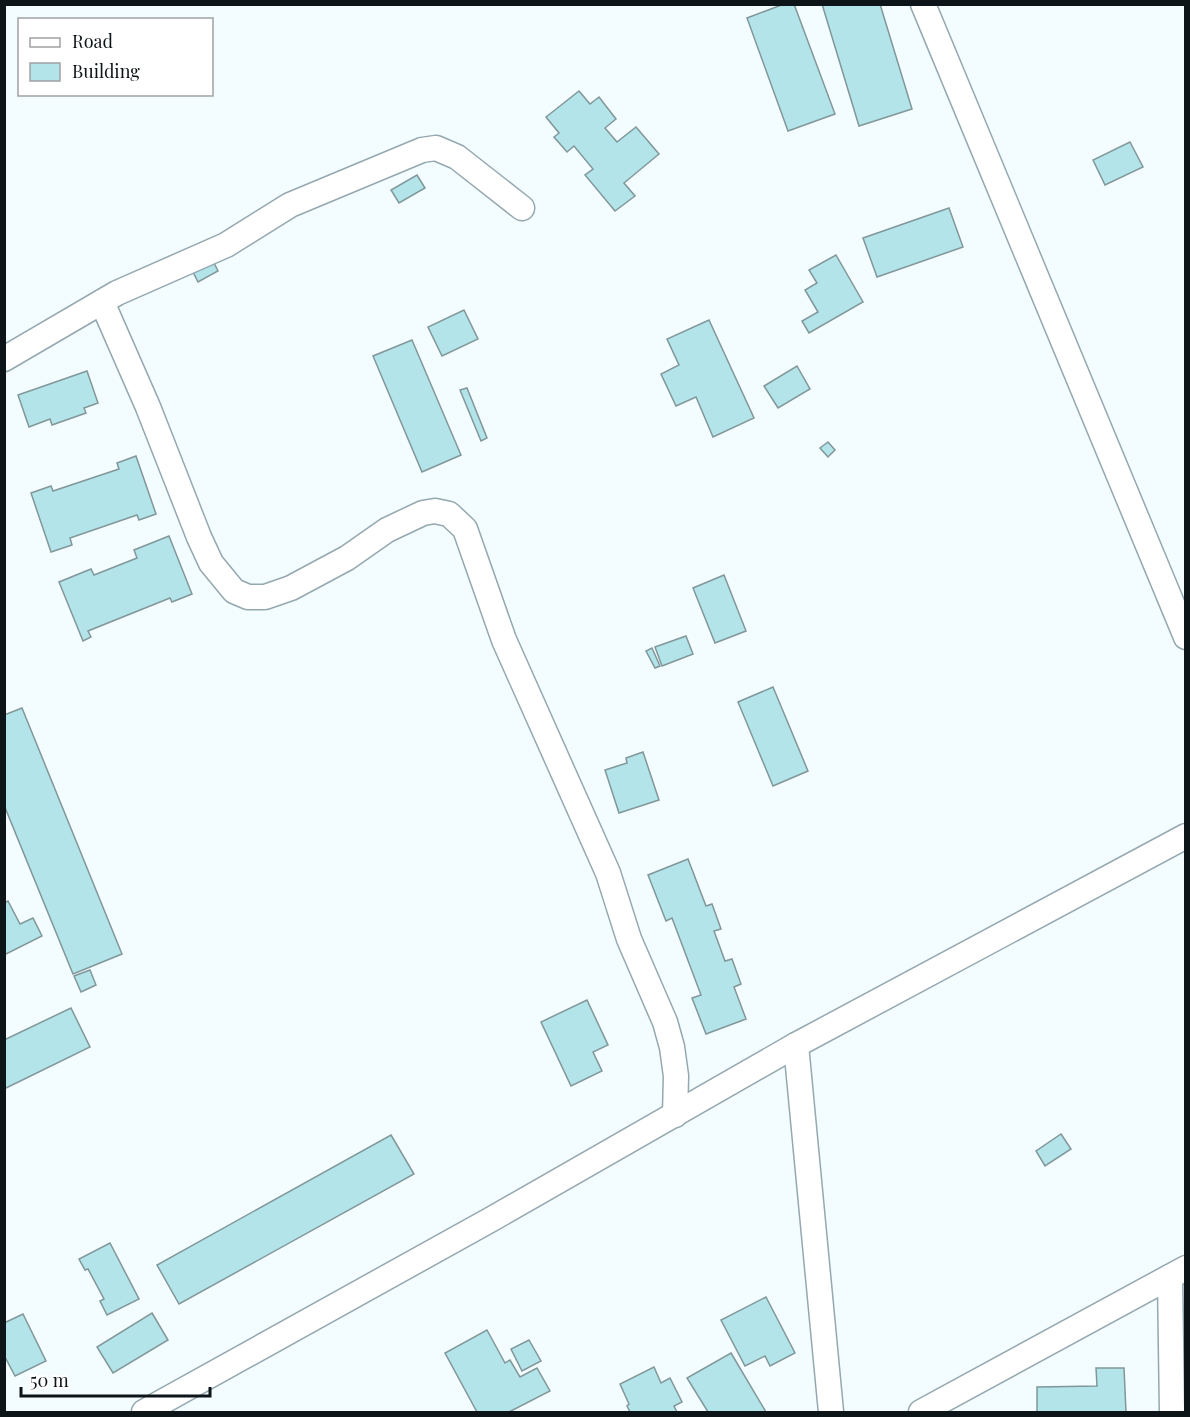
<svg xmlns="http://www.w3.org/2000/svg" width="1190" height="1417" font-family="'Playfair Display',serif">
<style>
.building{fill:#b2e4e9;stroke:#819799;stroke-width:1.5}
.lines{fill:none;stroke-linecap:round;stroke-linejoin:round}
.street-casing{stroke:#94a8af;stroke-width:27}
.street{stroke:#fff;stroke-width:24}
</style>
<rect width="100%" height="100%" fill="#f3fcff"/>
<g class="building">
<polygon points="784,4 794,4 835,114 788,131 747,18"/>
<polygon points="822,4 880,4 912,109 859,126"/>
<polygon points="579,91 590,104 599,97 616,119 605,128 617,142 636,127 659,154 624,183 635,196 615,211 585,175 593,169 574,146 567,152 554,137 559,133 546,117"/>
<polygon points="1130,142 1143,167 1105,185 1093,160"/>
<polygon points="417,175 425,188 399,203 391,190"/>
<polygon points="949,208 963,247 877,277 863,238"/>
<polygon points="836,255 863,302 809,333 802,321 818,312 805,290 817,283 809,270"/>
<polygon points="212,259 218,271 198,282 192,270"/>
<polygon points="464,310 478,339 442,356 428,327"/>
<polygon points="709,320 754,418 713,437 696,397 676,406 661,374 679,365 667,339"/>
<polygon points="412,340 461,455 422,472 373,356"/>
<polygon points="797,366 810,389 778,408 764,386"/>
<polygon points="87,371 98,403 84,408 86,413 52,425 50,419 29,427 18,395"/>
<polygon points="467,388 487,438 481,441 460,390"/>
<polygon points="828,442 835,450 828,457 820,448"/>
<polygon points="136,456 156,514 139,520 137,515 70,538 72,545 51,552 31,493 51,486 53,491 119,469 117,463"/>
<polygon points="169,536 192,594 172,602 170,598 88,631 91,637 83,641 59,582 91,569 94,575 137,558 134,550"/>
<polygon points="724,575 746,631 715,643 693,588"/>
<polygon points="686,636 693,654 662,666 655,647"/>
<polygon points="652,648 660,666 655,668 646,651"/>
<polygon points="773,687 808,771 773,786 738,702"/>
<polygon points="22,708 122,954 73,974 4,805 4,715"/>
<polygon points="643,752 659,800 619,813 605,770 627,763 626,758"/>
<polygon points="688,859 706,906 712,904 721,929 714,931 725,961 732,959 741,984 734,987 746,1019 706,1034 692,998 701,995 672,918 666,921 648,875"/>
<polygon points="8,901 20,924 33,918 42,936 4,955 4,903"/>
<polygon points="90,970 96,985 81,992 74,976"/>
<polygon points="587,1000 608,1045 593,1052 602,1071 571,1086 541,1022"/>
<polygon points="71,1008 90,1047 4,1089 4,1040"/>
<polygon points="1061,1134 1071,1149 1045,1166 1036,1151"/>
<polygon points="391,1135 414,1174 179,1304 157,1265"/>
<polygon points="110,1243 139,1299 107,1315 100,1301 104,1299 88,1269 85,1270 79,1259"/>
<polygon points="766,1297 795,1353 770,1366 765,1356 745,1366 721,1320"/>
<polygon points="152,1313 168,1340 113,1373 97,1347"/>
<polygon points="23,1314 46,1361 15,1376 4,1355 4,1323"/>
<polygon points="487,1330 505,1363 510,1360 520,1377 537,1368 550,1391 509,1412 477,1412 445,1353"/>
<polygon points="529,1340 541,1361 522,1371 511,1349"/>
<polygon points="731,1353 766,1412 708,1412 687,1378"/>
<polygon points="654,1367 661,1383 670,1378 682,1402 674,1406 677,1412 630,1412 627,1406 629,1404 620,1384"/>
<polygon points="1096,1368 1124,1368 1126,1412 1037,1412 1037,1387 1097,1386"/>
</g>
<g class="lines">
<defs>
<g id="street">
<polyline points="923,4 1186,637"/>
<polyline points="102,302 148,407 199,537 211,563 234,591 248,597 265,597 291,588 347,558 387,530 423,513 435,511 449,514 465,529 504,640 608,873 629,939 665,1022 672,1047 676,1076 675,1115"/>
<polyline points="4,359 117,293 226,245 290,205 422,150 436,148 457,157 522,208"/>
<polyline points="796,1045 831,1412"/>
<polyline points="1170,1277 1172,1412"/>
<polyline points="144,1412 490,1220 796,1045 1186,836"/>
<polyline points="921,1412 1186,1268"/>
</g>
</defs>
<use href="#street" class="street-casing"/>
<use href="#street" class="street"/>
</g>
<rect width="1190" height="1417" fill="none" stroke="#0e1518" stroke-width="12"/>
<rect x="18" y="18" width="195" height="78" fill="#ffffff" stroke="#9fa1a3" stroke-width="1.5"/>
<rect x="30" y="38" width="30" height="9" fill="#ffffff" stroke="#9fa1a3" stroke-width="1.5"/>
<text x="72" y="48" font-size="18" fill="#0e1518">Road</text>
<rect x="30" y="63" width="30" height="18" fill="#b2e4e9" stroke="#9fa1a3" stroke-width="1.5"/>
<text x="72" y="78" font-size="18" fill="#0e1518">Building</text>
<path d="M21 1387v9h189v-9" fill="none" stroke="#0e1518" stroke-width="3"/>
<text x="30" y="1387" font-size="18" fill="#0e1518" stroke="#ffffff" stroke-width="4.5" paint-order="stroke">50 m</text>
</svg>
